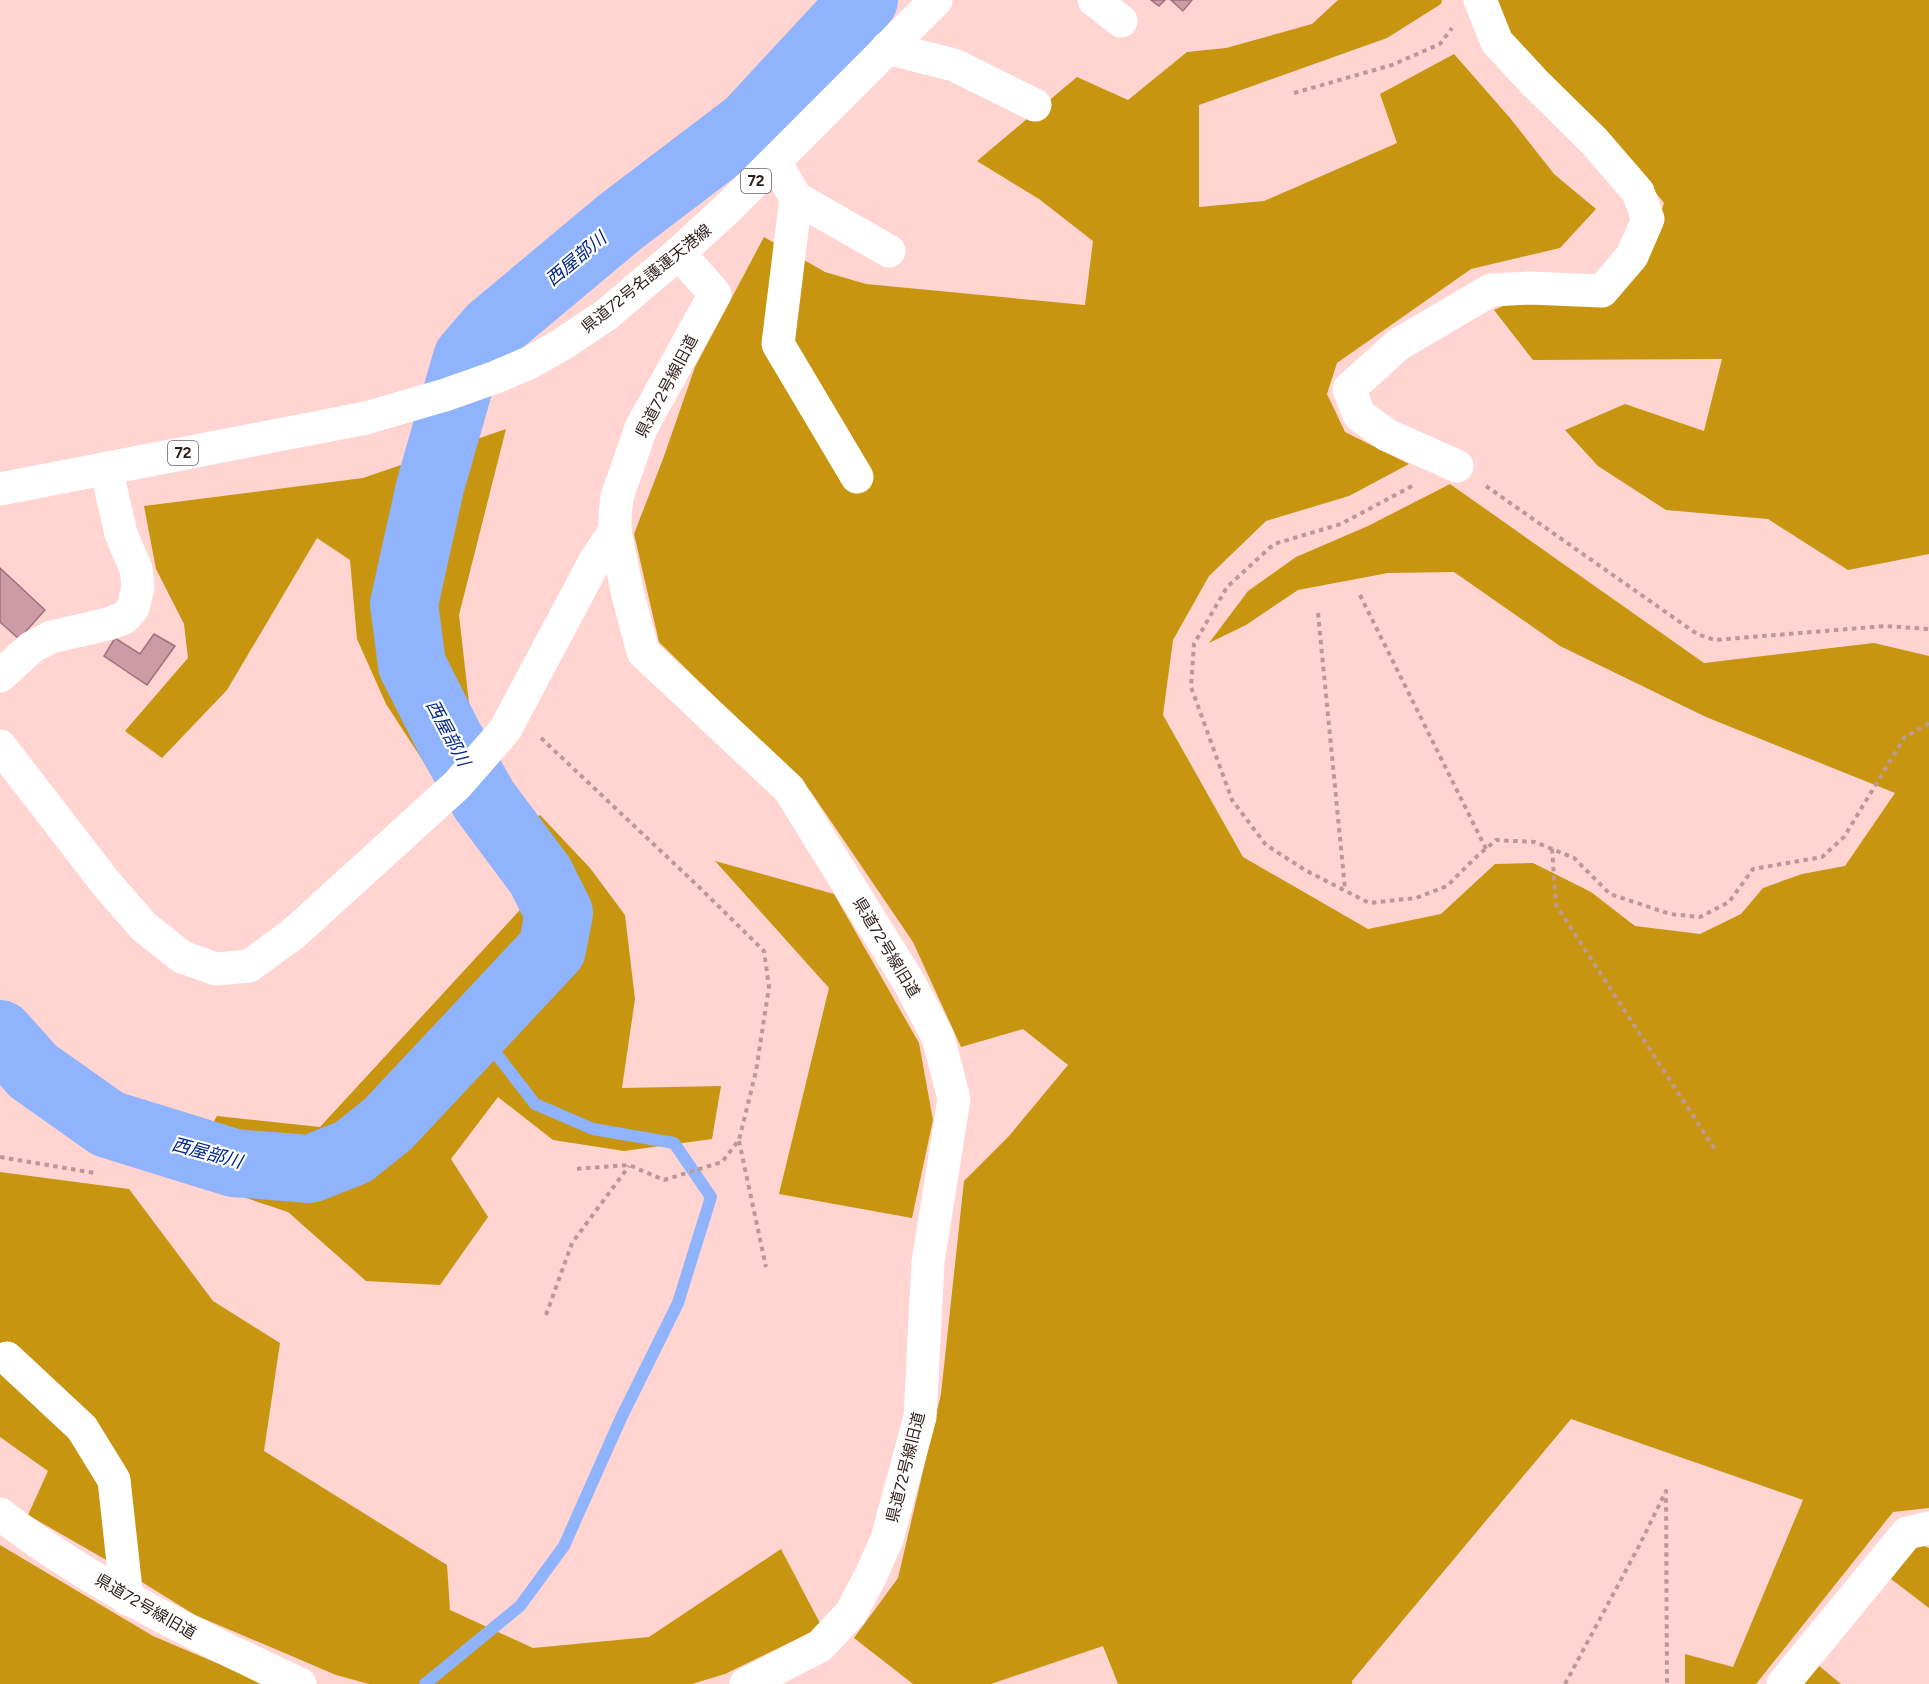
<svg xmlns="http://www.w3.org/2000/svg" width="1929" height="1684" font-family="Figtree,'Noto Sans JP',sans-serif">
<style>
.forest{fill:#c79510}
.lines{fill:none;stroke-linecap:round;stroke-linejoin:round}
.stream{stroke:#8fb3fc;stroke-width:12}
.river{stroke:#8fb3fc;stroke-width:68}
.building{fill:#cc9ba6;stroke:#9f717c;stroke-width:1.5}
.path{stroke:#bc9997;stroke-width:4;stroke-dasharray:4.5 4.5;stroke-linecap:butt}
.minor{stroke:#fff;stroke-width:33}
.major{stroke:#fff;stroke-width:33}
.labels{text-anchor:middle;stroke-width:4.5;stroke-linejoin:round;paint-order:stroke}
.shield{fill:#fff;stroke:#6d615f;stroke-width:1.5}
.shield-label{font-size:15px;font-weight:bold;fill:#2f1d1b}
.street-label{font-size:16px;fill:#2f1d1b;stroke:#fff}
.water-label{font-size:18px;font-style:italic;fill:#02258a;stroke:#fff}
</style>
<rect width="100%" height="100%" fill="#ffd4d1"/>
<g class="forest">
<polygon points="1338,0 1442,0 1441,4 1387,38 1199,105 1199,207 1264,201 1397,143 1380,94 1454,54 1510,118 1554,174 1596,209 1560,248 1471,269 1337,363 1327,394 1345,432 1409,464 1349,496 1266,521 1209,576 1173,640 1163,715 1243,857 1368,929 1441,914 1495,864 1533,863 1591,892 1635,926 1700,934 1741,914 1763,888 1802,874 1845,866 1895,793 1706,717 1560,646 1454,572 1388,573 1298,590 1246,625 1209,643 1248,591 1296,557 1368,526 1450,484 1704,663 1874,643 1929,656 1929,1508 1893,1512 1756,1684 1685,1684 1685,1654 1733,1667 1803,1500 1571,1419 1352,1681 1352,1684 1118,1684 1103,1646 991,1684 913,1684 854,1638 898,1578 941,1394 964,1181 1009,1136 1068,1065 1023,1029 961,1047 913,942 811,792 659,642 634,534 663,459 695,367 764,237 825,272 866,284 1085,305 1093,241 1039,199 977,161 1077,77 1128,100 1187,52 1226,48 1312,24"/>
<polygon points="1498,0 1929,0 1929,554 1848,570 1768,519 1666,510 1598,466 1565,430 1625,404 1704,431 1722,359 1533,360 1494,310 1512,302 1646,260 1664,203 1613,139 1511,37"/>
<polygon points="506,429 459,615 469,703 425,764 386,704 357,639 350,560 317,538 227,690 162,758 125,731 188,658 184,624 156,569 144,506 363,478"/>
<polygon points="540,815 590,868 625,915 635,999 622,1088 721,1086 712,1139 624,1151 553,1140 498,1097 451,1159 488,1217 440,1285 366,1281 288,1212 183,1177 217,1116 320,1127 530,899 495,838"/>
<polygon points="715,861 834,894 919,1043 933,1120 912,1218 779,1194 829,988"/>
<polygon points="0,1172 129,1189 213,1301 280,1343 264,1451 447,1565 450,1610 533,1648 649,1637 781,1549 822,1627 725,1674 692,1684 369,1684 336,1675 195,1615 108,1561 28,1515 48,1471 0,1437"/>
<polygon points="1918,1544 1929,1548 1929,1608 1891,1579"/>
<polygon points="0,1545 153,1636 266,1684 0,1684"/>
<polygon points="1818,1665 1841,1684 1802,1684"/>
</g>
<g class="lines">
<polyline class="stream" points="425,1684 520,1606 564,1546 621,1418 678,1303 711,1197 674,1143 593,1129 535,1104 477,1029"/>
<polyline class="river" points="0,1034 33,1071 108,1124 234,1163 310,1169 353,1152 388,1124 552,949 559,913 540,875 484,800 450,740 412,665 404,604 430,487 467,358 492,329 620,222 749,124 864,0"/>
</g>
<g class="building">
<polygon points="1151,0 1165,0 1159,6"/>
<polygon points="1171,0 1192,0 1183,11"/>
<polygon points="0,568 45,610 19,639 0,622"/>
<polygon points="154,634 175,646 147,685 104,656 115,638 140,654"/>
</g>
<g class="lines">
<g class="path">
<polyline points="1294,93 1392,65 1440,44 1452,28"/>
<polyline points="1412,486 1341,524 1274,544 1227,587 1194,644 1191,687 1232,800 1266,845 1305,870 1369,903 1416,898 1447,886 1475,858 1496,840 1535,842 1574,858 1610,894 1670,914 1700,917 1729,902 1753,869 1822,857 1844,837 1904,738 1929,723"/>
<polyline points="1486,486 1697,634 1715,640 1885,626 1929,629"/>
<polyline points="1360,595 1486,849"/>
<polyline points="1318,613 1345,889"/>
<polyline points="541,738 699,887 764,951 769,987 756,1071 739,1140 722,1162 664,1180 629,1165 573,1169"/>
<polyline points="1552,849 1556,905 1716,1151"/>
<polyline points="739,1141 766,1267"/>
<polyline points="0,1157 95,1173"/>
<polyline points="546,1315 572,1243 629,1166"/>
<polyline points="1565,1684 1639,1546 1666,1491 1667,1684"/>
</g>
<g class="minor">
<polyline points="1094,0 1121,21"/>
<polyline points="887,48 954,65 1035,105"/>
<polyline points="775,162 796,198 778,344 857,477"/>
<polyline points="796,198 889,251"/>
<polyline points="679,253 715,294 641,428 617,497 615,514 615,531 627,591 643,652 789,789 910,984 938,1037 954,1099 928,1262 920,1417 887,1539 871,1575 851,1613 820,1646 746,1684"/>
<polyline points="1457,466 1387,435 1359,415 1349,389 1399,344 1491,290 1530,288 1602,291 1632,256 1648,219 1638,192 1594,141 1535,83 1497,42 1480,0"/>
<polyline points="0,676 32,647 51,637 108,624 124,618 133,608 138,587 136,569 121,534 106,468"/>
<polyline points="0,746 105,882 143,926 182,957 216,969 249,966 293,934 457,785 505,730 596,559 615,531"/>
<polyline points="7,1358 82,1428 114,1480 127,1599"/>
<path d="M 0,1514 C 92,1585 196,1636 300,1684"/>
<polyline points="1783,1684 1907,1533 1929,1528"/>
</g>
<polyline class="major" points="0,489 366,418 445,395 496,377 531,362 561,345 606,315 679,253 727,209 936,0"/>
</g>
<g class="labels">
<g class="shield">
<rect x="741" y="169" width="30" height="24" rx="4.5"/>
<rect x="168" y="441" width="30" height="24" rx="4.5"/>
</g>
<g class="shield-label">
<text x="756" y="186">72</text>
<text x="183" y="458">72</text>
</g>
<g class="street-label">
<text transform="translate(646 278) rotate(-39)" y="6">県道72号名護運天港線</text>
<text transform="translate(666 386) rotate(-62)" y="6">県道72号線旧道</text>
<text transform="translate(887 947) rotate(59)" y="6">県道72号線旧道</text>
<text transform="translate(905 1467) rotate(-76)" y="6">県道72号線旧道</text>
<text transform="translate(146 1606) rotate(30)" y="6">県道72号線旧道</text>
</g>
<g class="water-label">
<text transform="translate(576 259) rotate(-40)" y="6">西屋部川</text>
<text transform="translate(448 733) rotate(62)" y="6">西屋部川</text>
<text transform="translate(207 1153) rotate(15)" y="6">西屋部川</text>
</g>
</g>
</svg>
